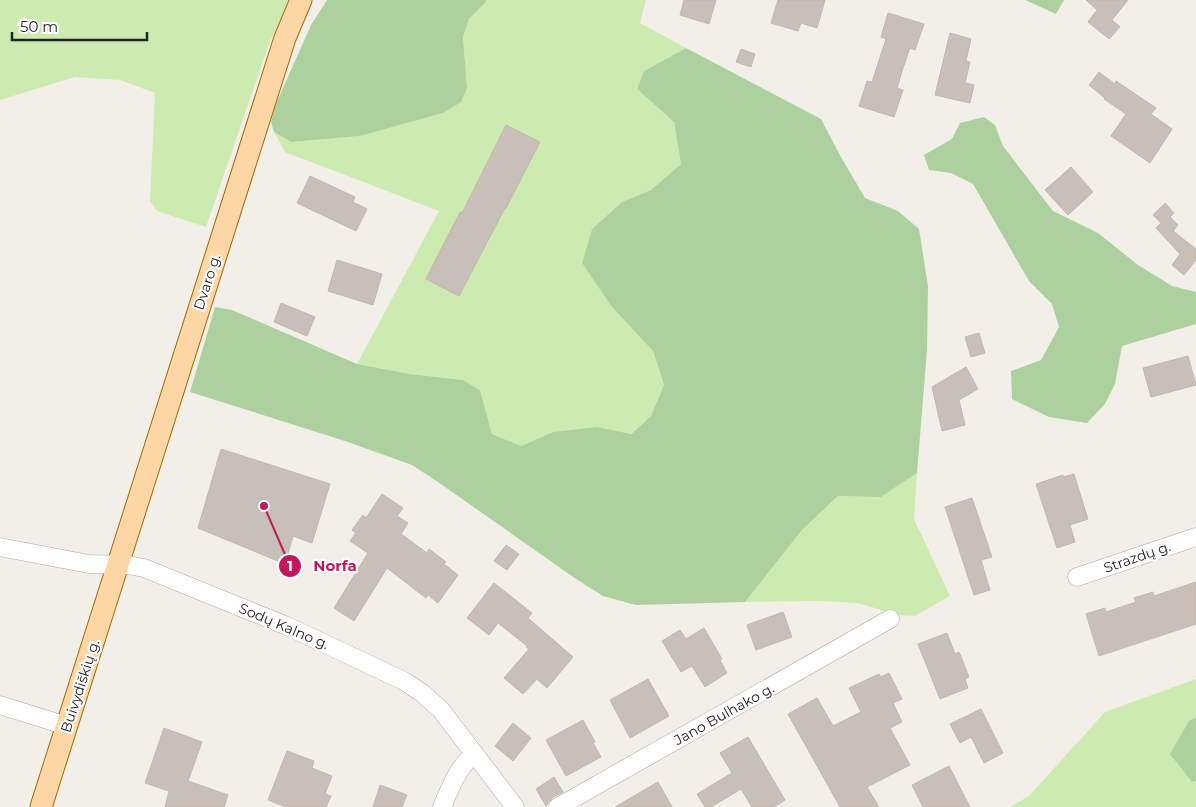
<svg xmlns="http://www.w3.org/2000/svg" width="1196" height="807" font-family="Montserrat,sans-serif">
<style>
.grass{fill:#cdebb0}
.forest{fill:#add19e}
.building{fill:#c7bfb8;stroke:#c4b6ab}
.lines{fill:none;stroke-linecap:round;stroke-linejoin:round}
.minor-casing{stroke:#a9a9a9;stroke-width:19}
.major-casing{stroke:#a06b00;stroke-width:23}
.minor{stroke:#fff;stroke-width:18}
.major{stroke:#fcd6a4;stroke-width:21}
.labels{text-anchor:middle;stroke-width:4.5;stroke-linejoin:round;paint-order:stroke}
.street-label{font-size:14px;fill:#222;stroke:#fff}
.leader{fill:none;stroke:#c2185b;stroke-width:2}
.callout-dot{fill:#c2185b;stroke:#fff;stroke-width:2}
.mark-label{font-size:15px;text-anchor:middle;font-weight:bold;fill:#fff}
.callout-label{font-size:15px;text-anchor:middle;font-weight:bold;fill:#c2185b;stroke:#fff;stroke-width:4.5;stroke-linejoin:round;paint-order:stroke}
</style>
<rect width="100%" height="100%" fill="#f2efe9"/>
<g class="grass">
<polygon points="0,0 289,0 269,44 206,227 157,211 150,201 155,93 120,80 75,77 0,100"/>
<polygon points="486,0 646,0 640,23 686,48 644,71 637,89 674,122 681,164 651,190 622,202 592,229 582,263 611,306 653,351 664,386 651,416 630,434 597,428 553,432 521,446 492,434 480,390 463,380 410,374 357,364 439,211 285,152 274,132 291,142 360,136 443,113 467,88 463,37 469,19 485,3"/>
<polygon points="917,473 914,519 950,596 915,616 898,615 858,603 819,601 745,602 802,530 838,496 881,497"/>
<polygon points="1196,679 1196,717 1189,721 1192,782 1196,781 1196,807 1010,807 1029,796 1105,712"/>
</g>
<g class="forest">
<polygon points="327,0 486,0 485,3 469,19 463,37 467,88 461,102 443,113 360,136 291,142 274,132 271,122 275,106 311,25"/>
<polygon points="1025,0 1064,0 1056,14"/>
<polygon points="686,48 821,119 841,157 865,198 898,211 919,229 928,286 927,350 917,473 881,497 838,496 802,530 745,602 636,605 603,596 576,579 438,482 412,465 345,441 190,392 215,307 232,310 357,364 410,374 463,380 480,390 492,434 521,446 553,432 597,427 631,434 651,416 664,385 653,351 611,306 582,263 592,229 622,202 651,190 681,164 674,122 637,89 644,71"/>
<polygon points="984,117 995,125 1003,146 1053,211 1098,233 1138,265 1172,286 1196,292 1196,324 1122,346 1115,384 1105,404 1087,423 1049,417 1012,399 1011,371 1041,360 1059,327 1052,304 1029,281 973,184 951,173 929,170 924,155 952,139 960,123"/>
<polygon points="1196,717 1196,781 1192,782 1170,754 1189,721"/>
</g>
<g class="building">
<polygon points="684,0 716,0 709,24 680,15"/>
<polygon points="778,0 825,0 817,28 801,23 798,31 771,23"/>
<polygon points="1086,0 1128,0 1112,20 1120,27 1109,39 1088,22 1097,10"/>
<polygon points="888,13 924,24 915,50 910,48 903,68 897,88 903,90 894,117 859,106 867,81 872,82 886,39 881,37"/>
<polygon points="950,33 971,39 966,61 970,62 965,83 974,85 970,103 935,95"/>
<polygon points="741,49 755,54 751,67 736,62"/>
<polygon points="1099,72 1115,84 1116,81 1156,108 1151,114 1172,129 1150,163 1111,136 1126,114 1104,99 1105,98 1089,85"/>
<polygon points="506,125 540,142 506,208 505,208 459,296 426,279 460,212 462,213"/>
<polygon points="1071,167 1093,192 1068,215 1045,190"/>
<polygon points="310,176 355,197 353,202 367,209 356,231 297,203"/>
<polygon points="1165,203 1174,213 1170,217 1178,225 1173,231 1196,249 1196,260 1184,275 1172,265 1180,254 1156,228 1161,223 1153,215"/>
<polygon points="337,260 382,274 373,305 328,291"/>
<polygon points="281,303 315,317 307,336 274,322"/>
<polygon points="979,333 985,353 971,357 965,337"/>
<polygon points="1188,356 1196,385 1151,397 1143,368"/>
<polygon points="966,367 978,389 959,400 965,425 942,431 932,387"/>
<polygon points="221,449 330,484 312,543 293,536 285,564 198,528"/>
<polygon points="1074,474 1088,519 1070,525 1075,542 1057,548 1036,484 1063,475 1063,477"/>
<polygon points="382,494 403,508 397,516 408,523 401,534 427,553 429,549 446,562 444,564 458,575 438,603 428,595 426,598 387,568 354,621 334,608 368,553 350,541 356,533 352,530 363,515 366,518"/>
<polygon points="972,498 992,557 981,560 990,590 974,595 945,507"/>
<polygon points="506,545 519,554 507,570 494,561"/>
<polygon points="1196,582 1196,624 1099,656 1086,614 1105,608 1106,612 1136,602 1134,598 1153,592 1154,596"/>
<polygon points="494,583 532,613 528,618 573,657 547,688 537,679 523,694 504,678 529,649 526,647 527,646 498,623 489,635 467,618"/>
<polygon points="783,612 792,637 756,650 747,625"/>
<polygon points="704,628 722,659 720,660 727,673 705,687 692,666 681,672 662,641 680,630 686,639"/>
<polygon points="947,633 955,654 959,652 969,677 965,679 968,688 940,699 918,644"/>
<polygon points="889,673 902,699 893,703 902,722 890,728 910,765 867,787 879,807 840,807 788,714 817,698 833,726 861,712 849,688 879,674 881,677"/>
<polygon points="648,679 669,716 630,738 610,700"/>
<polygon points="981,709 1003,753 984,763 971,737 960,743 950,724"/>
<polygon points="583,720 595,742 593,743 601,757 566,776 546,740"/>
<polygon points="513,723 531,738 513,761 495,746"/>
<polygon points="164,728 202,742 188,781 228,795 224,807 165,807 169,791 145,783"/>
<polygon points="748,737 785,800 774,807 752,807 741,789 711,807 705,807 697,794 732,773 720,753"/>
<polygon points="287,751 314,761 312,768 332,776 325,794 331,796 326,807 286,807 268,800"/>
<polygon points="949,766 970,807 923,807 912,785"/>
<polygon points="554,777 563,792 552,798 546,806 536,789"/>
<polygon points="658,782 672,807 615,807"/>
<polygon points="380,785 407,795 402,807 373,807"/>
</g>
<g class="lines">
<defs>
<g id="minor">
<polyline points="0,547 89,564 128,565 144,568 287,626 404,681 422,693 441,710 515,807"/>
<polyline points="1077,577 1196,537"/>
<polyline points="0,705 67,726"/>
<path d="M 442,807 C 450,788 458,767 474,754"/>
<polyline points="558,807 890,619"/>
</g>
<polyline id="major" points="41,807 285,38 301,0"/>
</defs>
<use href="#minor" class="minor-casing"/>
<use href="#major" class="major-casing"/>
<use href="#minor" class="minor"/>
<use href="#major" class="major"/>
</g>
<g class="labels">
<g class="street-label">
<text transform="translate(207 282) rotate(-72)" y="5">Dvaro g.</text>
<text transform="translate(1137 557) rotate(-19)" y="5">Strazdų g.</text>
<text transform="translate(284 626) rotate(23)" y="5">Sodų Kalno g.</text>
<text transform="translate(80 686) rotate(-72)" y="5">Buivydiškių g.</text>
<text transform="translate(724 714) rotate(-29)" y="5">Jano Bulhako g.</text>
</g>
</g>
<path class="leader" d="M264 506L290 566"/>
<g class="callout-dot">
<circle cx="264" cy="506" r="5"/>
<circle cx="290" cy="566" r="12"/>
</g>
<g class="mark-label">
<text x="290" y="571">1</text>
</g>
<g class="callout-label">
<text x="335" y="571">Norfa</text>
</g>
<path d="M12 32v8h135v-8" fill="none" stroke="#222222" stroke-width="2.5"/>
<text x="20" y="32" font-size="15" fill="#222222" stroke="#ffffff" stroke-width="4" paint-order="stroke">50 m</text>
</svg>
